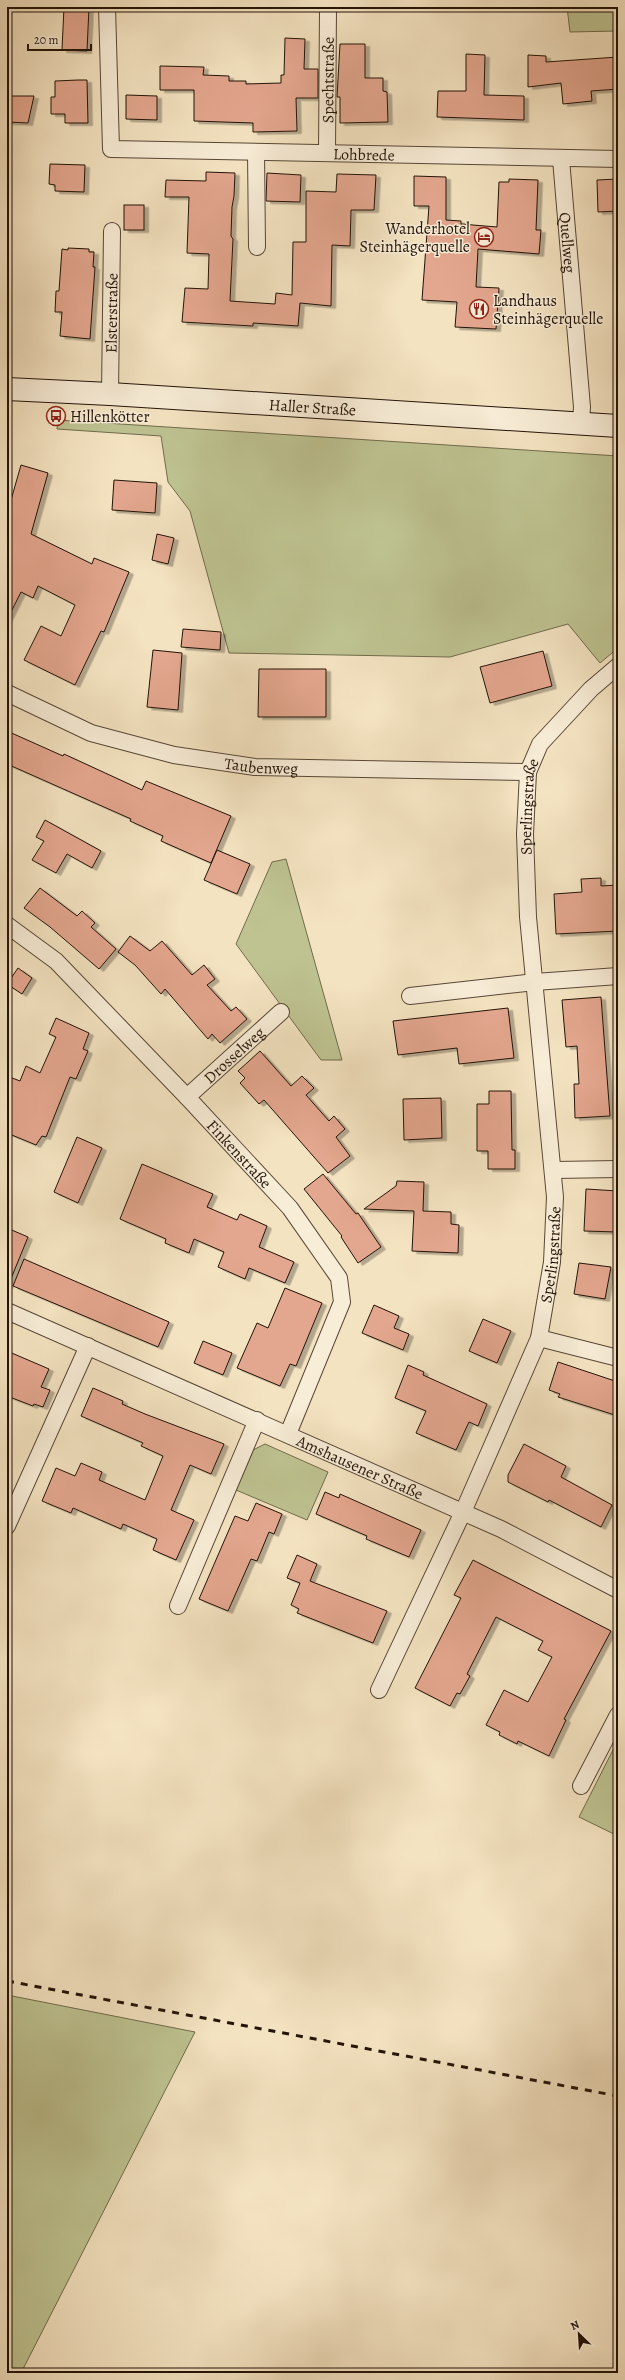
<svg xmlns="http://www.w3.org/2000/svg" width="625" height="2380" font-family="Alegreya,serif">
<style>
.green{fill:#bec391;stroke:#706b4c}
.building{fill:#e3a68e;stroke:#231308;filter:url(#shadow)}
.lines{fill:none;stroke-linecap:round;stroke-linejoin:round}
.minor-casing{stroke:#574736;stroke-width:18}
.secondary-casing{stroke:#231308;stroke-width:24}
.minor{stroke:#f8edd7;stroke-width:16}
.secondary{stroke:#f8edd7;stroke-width:22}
.rail{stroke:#231308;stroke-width:3;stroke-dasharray:7 7;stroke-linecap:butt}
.labels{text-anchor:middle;stroke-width:3;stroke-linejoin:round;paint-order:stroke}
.street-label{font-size:16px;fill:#231308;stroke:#f8edd7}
.poi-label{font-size:16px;fill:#231308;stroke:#f8edd7;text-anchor:start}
</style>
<defs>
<filter id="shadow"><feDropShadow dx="4.5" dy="2.5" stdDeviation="0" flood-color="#0004"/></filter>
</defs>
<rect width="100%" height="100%" fill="#f4e3c1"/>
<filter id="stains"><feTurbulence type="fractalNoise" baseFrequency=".005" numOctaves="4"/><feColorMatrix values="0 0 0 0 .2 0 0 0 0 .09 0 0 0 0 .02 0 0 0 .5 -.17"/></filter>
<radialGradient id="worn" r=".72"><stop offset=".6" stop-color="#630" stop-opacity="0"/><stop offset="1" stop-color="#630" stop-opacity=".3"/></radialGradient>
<g class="green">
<polygon points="567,7 618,7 618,31 570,32"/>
<polygon points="58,420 618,456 618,648 600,663 568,624 450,657 229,653 190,511 168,482 161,436 57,429"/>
<polygon points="286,859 342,1060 321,1060 236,944 272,862"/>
<polygon points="265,1444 328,1472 307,1520 236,1490 253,1450"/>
<polygon points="618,1740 618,1836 579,1817"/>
<polygon points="7,1995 195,2032 21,2373 7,2373"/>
</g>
<g class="building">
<polygon points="64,7 89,7 87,51 62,50"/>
<polygon points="285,38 305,39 304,69 318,69 318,98 296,98 297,131 253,132 253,123 194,121 194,90 160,90 160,66 204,67 203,75 229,76 229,81 246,81 246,84 281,83 281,75 284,75"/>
<polygon points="340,44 365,44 365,78 383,78 383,91 387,92 388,122 340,123 340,97 337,97"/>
<polygon points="466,54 485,55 484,95 524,96 524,120 437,117 438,91 466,91"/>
<polygon points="528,55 546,56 546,62 618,57 618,89 591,91 592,101 563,104 561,83 528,87"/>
<polygon points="78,80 87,80 88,123 65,123 65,114 51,114 51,97 55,97 55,81"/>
<polygon points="126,95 157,96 157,120 126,119"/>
<polygon points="7,96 34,96 28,123 7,122"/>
<polygon points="50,164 85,165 84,192 55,191 55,185 49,184"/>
<polygon points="206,172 235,173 234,196 232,207 231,236 233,239 230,301 275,304 276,293 292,295 293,242 306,242 306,191 336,192 337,174 376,175 374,210 351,210 350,246 332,245 331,306 300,303 298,326 253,323 253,326 182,322 185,288 208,289 209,254 187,253 189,197 165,197 166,180 206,181"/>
<polygon points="267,173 301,175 300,202 266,201"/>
<polygon points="414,176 446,177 446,220 461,221 461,224 497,227 499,182 509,182 509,179 538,180 536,230 541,230 539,254 478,249 476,287 499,288 496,329 455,327 457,302 422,300 429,206 414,206"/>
<polygon points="618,179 618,211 598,212 597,180"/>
<rect x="124" y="205" width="20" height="25"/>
<polygon points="68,248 89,249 89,252 94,252 93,267 95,267 90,339 60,336 62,312 55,312 56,291 59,291 62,249 68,250"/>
<polygon points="21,465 48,473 31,534 92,564 94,558 129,572 104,632 101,631 75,685 24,660 41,626 61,636 75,605 38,586 33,598 21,592 7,620 7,499 11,500"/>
<polygon points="114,480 157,483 155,513 112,510"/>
<polygon points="157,534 174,538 168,564 152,560"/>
<polygon points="183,629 221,632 220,650 181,647"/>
<polygon points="153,650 182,653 178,710 147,707"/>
<polygon points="543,651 552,686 490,703 480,667"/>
<polygon points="259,669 326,669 326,717 258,717"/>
<polygon points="7,731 63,756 64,754 142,790 146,781 231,816 211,863 161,841 163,836 130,821 131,819 7,764"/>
<polygon points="45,820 101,851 92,868 67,854 56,873 32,860 44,841 36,837"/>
<polygon points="217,850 250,864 237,894 204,880"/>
<polygon points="601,878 601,886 618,885 618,931 556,934 554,894 582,892 581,879"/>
<polygon points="40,888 77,916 82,911 95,923 91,927 116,949 99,969 50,927 24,908"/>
<polygon points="130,936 150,951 162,941 192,975 204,965 215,979 207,985 231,1011 236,1007 247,1019 220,1043 212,1034 208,1039 165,989 161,994 135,965 118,952"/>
<polygon points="18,968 32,978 22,994 7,984"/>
<polygon points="601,997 610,1116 575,1118 574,1084 579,1084 577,1046 566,1047 562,1000"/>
<polygon points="508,1008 514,1058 459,1064 457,1048 398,1055 393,1021"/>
<polygon points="56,1018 89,1033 83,1049 88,1051 76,1079 70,1077 46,1137 42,1136 36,1145 7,1133 7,1076 20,1081 26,1066 40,1073 56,1037 49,1034"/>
<polygon points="260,1051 291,1086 302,1076 314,1088 306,1095 329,1121 334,1116 345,1129 336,1137 350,1156 328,1173 264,1100 259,1104 240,1083 245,1078 238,1071"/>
<polygon points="489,1091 511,1091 512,1150 515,1150 515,1169 488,1169 488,1151 477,1151 477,1104 489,1104"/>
<polygon points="441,1098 442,1138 404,1140 403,1099"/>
<polygon points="77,1137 102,1148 78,1203 54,1192"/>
<polygon points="142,1164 213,1194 207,1207 237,1220 240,1214 267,1226 259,1247 294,1262 285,1283 249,1268 245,1279 218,1267 224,1252 194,1239 189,1253 165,1243 166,1239 120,1219"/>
<polygon points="323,1174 356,1214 358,1213 381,1247 358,1263 341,1237 342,1236 304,1189"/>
<polygon points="397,1181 424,1182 423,1211 451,1212 451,1224 459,1225 458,1253 412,1251 414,1211 364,1209 396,1186"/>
<polygon points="586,1189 618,1191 618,1232 584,1231"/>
<polygon points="7,1228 28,1237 8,1286 7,1286"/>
<polygon points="24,1259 169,1322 158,1347 13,1286"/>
<polygon points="579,1263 611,1267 605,1299 574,1294"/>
<polygon points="285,1288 322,1303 296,1366 290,1364 280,1386 237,1368 257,1323 268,1328"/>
<polygon points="374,1305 399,1316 394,1328 409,1334 403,1350 362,1333"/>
<polygon points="483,1319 511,1331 497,1363 469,1351"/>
<polygon points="203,1341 232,1353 223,1375 194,1363"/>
<polygon points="7,1351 49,1369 41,1387 50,1390 43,1407 34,1404 33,1406 7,1396"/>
<polygon points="558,1362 618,1382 618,1416 558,1397 560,1394 549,1390"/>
<polygon points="408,1365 424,1372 423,1375 487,1404 478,1426 469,1422 456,1450 416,1433 426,1411 395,1398"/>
<polygon points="93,1388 123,1401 122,1404 145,1414 224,1444 211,1474 190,1465 171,1510 194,1520 176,1560 153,1550 157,1539 123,1524 121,1529 73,1508 71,1513 42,1501 56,1468 75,1476 81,1463 102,1472 99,1480 145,1500 163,1456 141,1446 143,1443 81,1416"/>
<polygon points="524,1444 566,1466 561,1477 612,1505 601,1527 549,1500 548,1502 508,1482 508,1475"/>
<polygon points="325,1492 339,1498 340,1494 421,1530 409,1557 366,1539 367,1536 316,1514"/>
<polygon points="256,1503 282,1514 274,1534 269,1532 257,1561 251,1559 228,1611 199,1599 235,1516 248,1521"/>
<polygon points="297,1555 317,1564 310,1581 387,1611 373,1643 297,1613 299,1609 291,1605 300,1583 287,1578"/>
<polygon points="473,1560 611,1631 564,1719 566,1720 549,1756 518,1741 517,1744 499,1735 500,1732 486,1725 504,1690 528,1702 552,1657 538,1650 543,1641 496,1617 467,1674 470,1676 460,1694 457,1693 450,1706 415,1688 461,1598 454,1595"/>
</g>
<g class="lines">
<defs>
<g id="minor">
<path id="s1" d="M 107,7 L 111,149 L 618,159"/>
<polyline points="256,152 257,247"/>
<path id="s2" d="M 327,153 L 328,7"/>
<path id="s3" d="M 561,159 L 582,407 L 581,423"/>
<path id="s4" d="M 110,394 L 112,231"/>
<path id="s5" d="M 7,693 L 91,733 L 174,755 L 255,767 L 528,772"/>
<path id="s6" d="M 7,925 L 56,961 L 187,1097 L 290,1208 L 339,1278 L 342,1302 L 288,1434"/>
<polyline points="410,996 535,982 618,976"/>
<path id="s7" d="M 187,1097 L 281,1012"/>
<polyline points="554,1170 618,1169"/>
<path id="s8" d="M 7,1311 L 501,1529 L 618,1590"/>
<polyline points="539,1338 618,1358"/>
<polyline points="7,1526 88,1346"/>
<polyline points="178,1606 257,1420"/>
<path id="s9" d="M 379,1690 L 463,1512 L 539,1338 L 552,1262 L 555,1197 L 528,917 L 525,834 L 528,772 L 540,744 L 591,689 L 618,666"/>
<polyline points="581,1786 618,1715"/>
</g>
<g id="secondary">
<path id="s10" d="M 7,389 L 110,394 L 618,426"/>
</g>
</defs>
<use href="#minor" class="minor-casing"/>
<use href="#secondary" class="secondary-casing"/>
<use href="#minor" class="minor"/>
<use href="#secondary" class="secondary"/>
<polyline class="rail" points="7,1981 618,2096"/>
</g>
<defs>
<symbol id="hotel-ring" viewBox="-11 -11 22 22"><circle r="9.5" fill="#f8edd7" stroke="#8f2418" stroke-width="1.5"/><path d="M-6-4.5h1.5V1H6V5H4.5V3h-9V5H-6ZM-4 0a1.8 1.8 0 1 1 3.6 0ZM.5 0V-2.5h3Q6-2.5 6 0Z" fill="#8f2418"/></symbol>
<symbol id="restaurant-ring" viewBox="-11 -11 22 22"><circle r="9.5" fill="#f8edd7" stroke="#8f2418" stroke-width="1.5"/><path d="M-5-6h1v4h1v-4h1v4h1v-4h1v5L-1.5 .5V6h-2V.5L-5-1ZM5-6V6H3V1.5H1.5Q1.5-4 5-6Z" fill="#8f2418"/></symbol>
<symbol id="bus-ring" viewBox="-11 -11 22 22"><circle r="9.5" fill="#f8edd7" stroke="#8f2418" stroke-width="1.5"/><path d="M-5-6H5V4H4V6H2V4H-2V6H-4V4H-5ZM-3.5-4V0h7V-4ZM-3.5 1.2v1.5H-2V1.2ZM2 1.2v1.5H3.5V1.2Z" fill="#8f2418"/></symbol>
</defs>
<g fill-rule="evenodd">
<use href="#hotel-ring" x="473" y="226" width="22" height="22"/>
<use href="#restaurant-ring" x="468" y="298" width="22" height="22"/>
<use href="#bus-ring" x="45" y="405" width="22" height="22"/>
</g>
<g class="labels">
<g class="street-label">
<text dy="6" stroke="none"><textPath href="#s2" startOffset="73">Spechtstraße</textPath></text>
<text dy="6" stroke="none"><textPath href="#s1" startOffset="395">Lohbrede</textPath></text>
<text dy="6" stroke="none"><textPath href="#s3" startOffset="84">Quellweg</textPath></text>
<text dy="6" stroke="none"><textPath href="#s4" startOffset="81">Elsterstraße</textPath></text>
<text dy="6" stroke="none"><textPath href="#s10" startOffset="306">Haller Straße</textPath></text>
<text dy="6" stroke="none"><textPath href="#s5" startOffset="267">Taubenweg</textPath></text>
<text dy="6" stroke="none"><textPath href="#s9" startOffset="921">Sperlingstraße</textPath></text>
<text dy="6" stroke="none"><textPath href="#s7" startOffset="63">Drosselweg</textPath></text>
<text dy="6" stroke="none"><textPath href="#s6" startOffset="327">Finkenstraße</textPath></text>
<text dy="6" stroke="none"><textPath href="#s9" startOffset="471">Sperlingstraße</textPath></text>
<text dy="6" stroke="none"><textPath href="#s8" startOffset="386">Amshausener Straße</textPath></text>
</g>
<g class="poi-label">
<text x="470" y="234" text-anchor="end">Wanderhotel<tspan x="470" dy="18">Steinhägerquelle</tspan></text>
<text x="493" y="306">Landhaus<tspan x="493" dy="18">Steinhägerquelle</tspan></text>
<text x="70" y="422">Hillenkötter</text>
</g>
</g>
<rect width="625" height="2380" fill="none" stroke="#f4e3c1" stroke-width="24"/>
<rect x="8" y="8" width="609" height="2364" fill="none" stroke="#231308" stroke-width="2"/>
<rect x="12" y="12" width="601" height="2356" fill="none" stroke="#231308"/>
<g transform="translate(579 2334) rotate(335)" stroke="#f8edd7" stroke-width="3" paint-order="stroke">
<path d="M0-3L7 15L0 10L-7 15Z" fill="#231308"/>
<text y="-6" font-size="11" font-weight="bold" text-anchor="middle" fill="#231308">N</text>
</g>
<path d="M28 44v6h63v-6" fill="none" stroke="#231308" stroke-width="2"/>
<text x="34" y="44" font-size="12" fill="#231308" stroke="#f8edd7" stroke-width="3" paint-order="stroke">20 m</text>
<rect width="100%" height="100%" filter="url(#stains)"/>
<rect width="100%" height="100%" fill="url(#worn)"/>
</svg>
